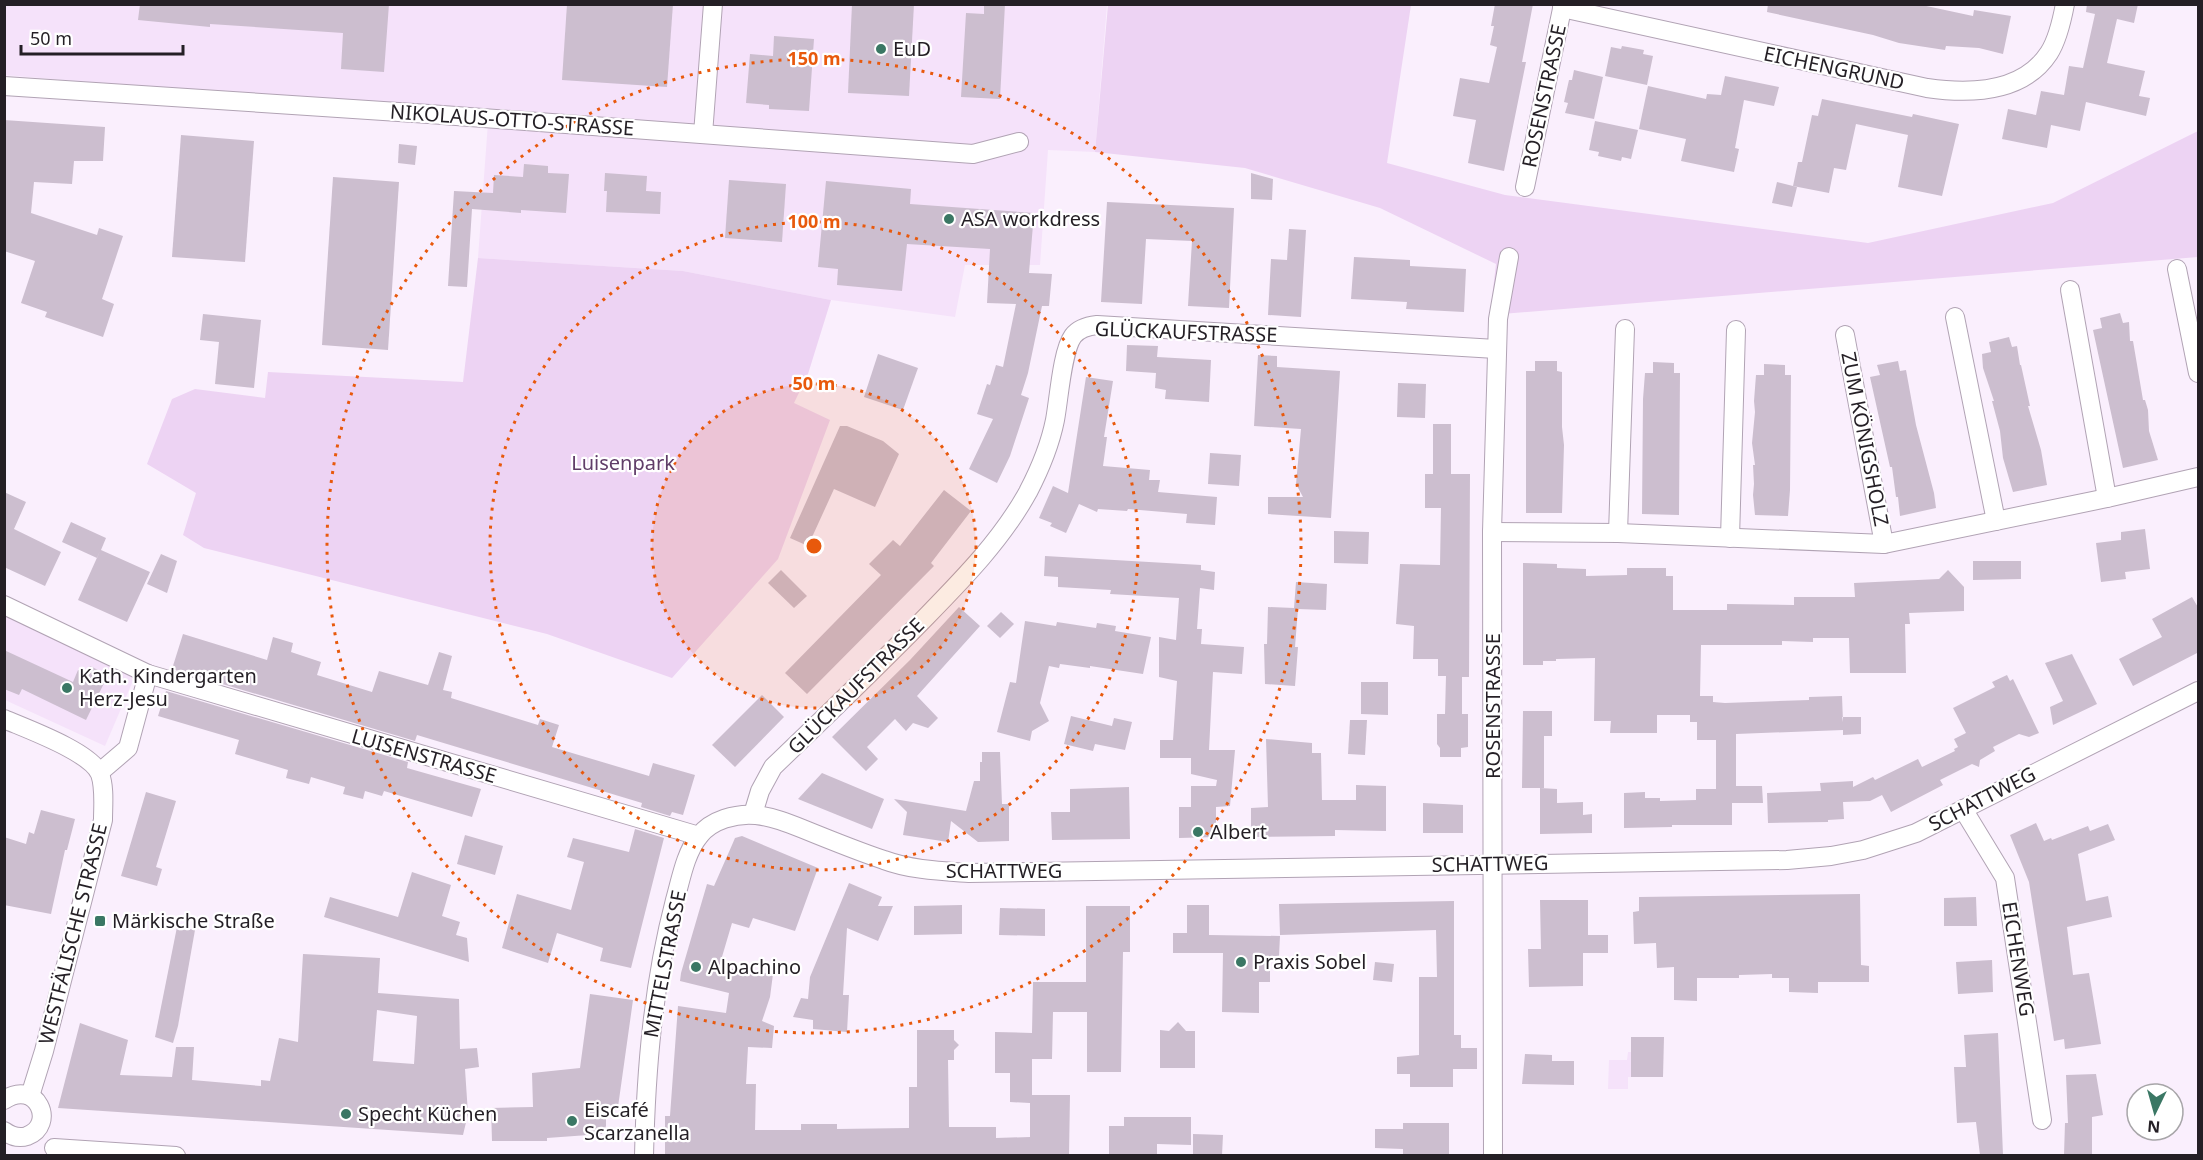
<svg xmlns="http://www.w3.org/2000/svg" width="2203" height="1160" font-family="'Noto Sans',sans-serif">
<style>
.built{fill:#f5e2fa}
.green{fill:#edd3f3}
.building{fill:#ccbecf;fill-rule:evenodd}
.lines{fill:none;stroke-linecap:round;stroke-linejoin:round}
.minor-casing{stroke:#b1a3b4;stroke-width:20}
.minor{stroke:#fff;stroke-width:18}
.ring{fill:none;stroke:#e8590c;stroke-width:3;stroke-dasharray:3 6}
.poi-dot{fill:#3a7764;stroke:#fff;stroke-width:2}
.labels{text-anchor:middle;stroke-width:4.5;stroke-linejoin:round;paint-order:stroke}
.poi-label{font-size:20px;fill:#241f25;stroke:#fff;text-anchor:start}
.street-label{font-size:20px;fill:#241f25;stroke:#fff}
.park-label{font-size:20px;fill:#603d68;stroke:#fff}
.centre{fill:#e8590c;stroke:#fff;stroke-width:3}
.ring-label{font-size:18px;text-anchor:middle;font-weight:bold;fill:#e8590c;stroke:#fff;stroke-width:4.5;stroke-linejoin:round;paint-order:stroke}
</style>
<rect width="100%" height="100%" fill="#faeffd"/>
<g class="built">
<polygon points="4,5 1107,5 1095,152 1048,150 1040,265 965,265 955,317 831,300 683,271 478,258 489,109 169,89 5,75"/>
<polygon points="5,615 135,676 105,746 5,700"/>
<polygon points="1628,1052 1631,1052 1631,1077 1628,1077 1628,1089 1608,1089 1609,1060 1627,1060"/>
</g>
<g class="green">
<polygon points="1108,5 1411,5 1387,163 1505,195 1868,243 2053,203 2198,131 2198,257 1490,315 1496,264 1380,208 1245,168 1095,152"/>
<polygon points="478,258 683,271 831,300 808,374 794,403 830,420 778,559 672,678 547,634 204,548 183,535 196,493 147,464 172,399 195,389 265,398 268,372 463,382"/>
</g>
<g class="building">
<polygon points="140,4 389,4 384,72 341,69 343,33 210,24 210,27 138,20"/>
<polygon points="567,4 673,4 667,87 562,80"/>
<polygon points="852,4 914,4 909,96 848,93"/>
<polygon points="984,4 1005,4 1000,99 961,97 966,13 984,14"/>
<polygon points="1495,4 1533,4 1522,62 1526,62 1504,171 1468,163 1476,120 1453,116 1460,78 1489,83 1497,47 1490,45 1494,26 1491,26"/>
<polygon points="1768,4 1917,4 1973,16 1974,10 2011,16 2003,54 1979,48 1946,46 1945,50 1899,43 1873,35 1767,12"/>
<polygon points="2087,4 2138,4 2134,23 2117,19 2107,63 2145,71 2139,96 2150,98 2146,116 2086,102 2080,131 2051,125 2047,148 2002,139 2008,109 2036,115 2041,91 2064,95 2069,66 2083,68 2095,14 2086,12"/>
<polygon points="774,36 814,39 809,111 769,109 769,105 746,103 750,54 773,56"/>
<polygon points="1622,46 1644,50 1643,54 1653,56 1647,85 1605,76 1611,47 1621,49"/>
<polygon points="1574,70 1603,77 1594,119 1565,113 1568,103 1564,102 1569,80 1572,80"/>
<polygon points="1725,76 1779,87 1774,106 1744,100 1735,148 1739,149 1734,172 1681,161 1686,139 1639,129 1648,86 1706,99 1707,94 1721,95"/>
<polygon points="1822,99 1912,117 1913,114 1959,124 1942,196 1898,187 1908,135 1856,124 1846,170 1834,168 1829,193 1793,186 1798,162 1802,162 1812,115 1818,116"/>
<polygon points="4,120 105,127 103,161 74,161 72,184 34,182 31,213 97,235 99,228 123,236 102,299 114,304 103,337 45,317 47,312 21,303 35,261 4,251"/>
<polygon points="1595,121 1638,130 1631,159 1622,157 1621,161 1598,156 1599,152 1589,150"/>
<polygon points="181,135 254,141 245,262 172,257"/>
<polygon points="399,144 417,146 415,165 398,163"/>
<polygon points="524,164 548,166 548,173 569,174 566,213 521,210 521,213 472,209 467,287 448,286 454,191 493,193 494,175 523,177"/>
<polygon points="605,173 647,176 646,191 661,192 660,214 606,212 607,191 604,191"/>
<polygon points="1251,173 1273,179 1272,200 1251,199"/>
<polygon points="333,177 399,182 388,350 322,345"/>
<polygon points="729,180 786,184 782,242 725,238"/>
<polygon points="826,181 911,189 910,204 1034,213 1029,273 1052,274 1049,306 1042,306 1028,373 1021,395 1029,398 1010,456 997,483 969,469 993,419 977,414 987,384 990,385 996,365 1003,367 1016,304 987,303 990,249 907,244 902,291 837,285 838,269 818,267"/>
<polygon points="1777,182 1797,187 1792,207 1772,203"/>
<polygon points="1107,202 1234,208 1229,308 1188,306 1192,241 1146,239 1142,304 1101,302"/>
<polygon points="1289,229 1306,230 1301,317 1268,315 1271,259 1287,260"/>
<polygon points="1354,257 1410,260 1410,266 1466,269 1464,312 1406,309 1407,302 1351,299"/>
<polygon points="2120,313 2123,323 2129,322 2130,341 2133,341 2143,400 2145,400 2148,410 2149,431 2158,460 2123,468 2093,330 2102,328 2100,318"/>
<polygon points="203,314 261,320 254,388 215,384 219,342 200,340"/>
<polygon points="2009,337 2012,347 2017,346 2020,365 2021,365 2030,406 2028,406 2041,450 2047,485 2013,492 2003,458 2000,431 1992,401 1994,401 1983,368 1982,354 1991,352 1989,342"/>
<polygon points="1127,345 1158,346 1157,357 1211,360 1209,402 1165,399 1166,390 1155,388 1156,373 1126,371"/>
<polygon points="878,354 918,368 903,410 864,397"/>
<polygon points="1258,355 1277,356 1277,367 1340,371 1331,518 1268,514 1268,497 1303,497 1296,484 1301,429 1254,426"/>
<polygon points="1535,361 1557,361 1557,371 1562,372 1562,427 1564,445 1562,513 1526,513 1526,371 1535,371"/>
<polygon points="1898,361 1900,371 1906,370 1916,425 1934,493 1936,508 1900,516 1898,497 1896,497 1892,467 1890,467 1870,377 1880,375 1877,365"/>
<polygon points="1653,362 1674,363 1674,373 1680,373 1679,515 1642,514 1643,399 1645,373 1653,373"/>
<polygon points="1764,364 1785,365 1785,375 1791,375 1790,490 1788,516 1755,515 1753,495 1754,484 1753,465 1755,465 1752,443 1755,412 1754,401 1756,375 1764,375"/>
<polygon points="1086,377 1113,381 1104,437 1107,437 1103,466 1150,470 1149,480 1160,480 1158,492 1217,497 1215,525 1186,523 1187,514 1128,509 1127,511 1098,509 1097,512 1079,504 1066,533 1050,526 1052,523 1039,518 1053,486 1068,493"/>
<polygon points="1398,383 1426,384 1425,418 1397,417"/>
<polygon points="1433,424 1451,424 1451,474 1470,474 1469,677 1462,677 1462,714 1468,714 1468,747 1461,748 1461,757 1440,757 1440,748 1437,744 1437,714 1445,714 1446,676 1438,676 1438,659 1413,659 1414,626 1396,624 1400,564 1440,565 1441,508 1425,508 1425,474 1433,474"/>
<polygon points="840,426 847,426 883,441 899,454 875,507 834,489 808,546 790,538"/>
<polygon points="1210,453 1241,455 1239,486 1208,484"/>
<polygon points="944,490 971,511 931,563 934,566 807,694 785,673 881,575 869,564 893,540 900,546"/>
<polygon points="4,492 26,502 14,529 61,552 45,586 4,567"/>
<polygon points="71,522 106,538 101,550 150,572 127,622 78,600 100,551 97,558 62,542"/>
<polygon points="2145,529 2150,569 2125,572 2126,579 2101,582 2096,543 2121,540 2121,532"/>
<polygon points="1334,531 1369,532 1368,564 1334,563"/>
<polygon points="161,554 177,561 167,593 147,584"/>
<polygon points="1045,556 1201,565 1201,570 1215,572 1214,590 1200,588 1197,629 1202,629 1201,644 1244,647 1242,674 1213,672 1209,750 1235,750 1230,806 1216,807 1216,837 1179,838 1179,807 1191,807 1191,786 1216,786 1217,780 1191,774 1191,758 1160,758 1160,740 1173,740 1177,681 1159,677 1159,637 1176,640 1179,598 1110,594 1111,590 1058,587 1058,577 1044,576"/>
<polygon points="1973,561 2021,561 2021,579 1973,580"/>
<polygon points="1523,563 1557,564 1557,568 1586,569 1586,576 1627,575 1627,568 1666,568 1666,576 1673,576 1673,610 1727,610 1727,604 1794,605 1794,597 1855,597 1854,583 1939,579 1948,570 1964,587 1964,611 1909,613 1910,624 1905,624 1906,673 1850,673 1849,638 1813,638 1813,642 1782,641 1782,645 1701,645 1700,696 1713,696 1713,702 1725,703 1809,700 1809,697 1842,696 1843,722 1842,717 1861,717 1861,734 1843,735 1843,730 1736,734 1736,786 1762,786 1763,803 1732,803 1732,825 1672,825 1672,827 1624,828 1624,793 1645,792 1645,798 1660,798 1660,801 1696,800 1696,789 1716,789 1716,740 1697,740 1697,722 1690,722 1690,715 1657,715 1657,733 1610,733 1611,721 1594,721 1595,658 1556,659 1556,661 1543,661 1543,665 1523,665"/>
<polygon points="781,570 807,596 794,608 768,583"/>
<polygon points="1296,582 1327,584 1326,610 1298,609 1295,647 1298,647 1295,686 1265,684 1264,644 1267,644 1268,607 1294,608"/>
<polygon points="2192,597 2199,609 2199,652 2133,686 2119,659 2162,637 2152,619"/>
<polygon points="959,607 980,626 917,696 938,718 928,728 913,723 906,731 895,719 867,747 878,759 866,771 832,737 910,660"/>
<polygon points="1001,612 1014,624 1000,638 987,626"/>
<polygon points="1025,621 1056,626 1057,622 1096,628 1097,623 1116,626 1115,631 1151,637 1143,674 1090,666 1090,668 1060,664 1059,668 1049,666 1040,703 1049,721 1032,731 1030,741 997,732 1010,682 1016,683"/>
<polygon points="183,634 267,660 273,637 293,643 291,652 321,662 317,675 372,692 379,671 428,685 439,652 452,656 443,690 452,692 451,698 538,725 540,719 559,725 552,747 649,776 653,763 695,775 683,815 672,812 670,816 641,807 642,803 417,735 415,741 172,669"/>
<polygon points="4,650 73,682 78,670 86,673 90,666 108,675 86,720 22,689 19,695 4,689"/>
<polygon points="2072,654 2097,704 2053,725 2050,707 2063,701 2045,663"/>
<polygon points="2007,675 2010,681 2013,679 2039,733 2029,737 2019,734 1993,747 1995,751 1980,760 1979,767 1972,764 1940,780 1943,785 1891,812 1882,795 1870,801 1843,802 1844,819 1828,820 1828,822 1768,823 1767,793 1821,791 1820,783 1853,781 1853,787 1873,777 1875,780 1918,759 1922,767 1955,751 1954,749 1958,747 1954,739 1966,733 1953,708 1995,687 1992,682"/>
<polygon points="1361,682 1388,682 1388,715 1361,714"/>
<polygon points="166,691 408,762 407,768 481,789 472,817 384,791 382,796 365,791 363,799 343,794 345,787 311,777 309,784 286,778 288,770 235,754 239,740 158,716"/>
<polygon points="762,695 784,717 735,767 712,745"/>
<polygon points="1523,711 1552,711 1552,736 1544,736 1544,788 1522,788"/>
<polygon points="1071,716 1112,726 1114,718 1132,722 1125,750 1095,744 1093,751 1064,744"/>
<polygon points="1350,720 1367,720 1365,755 1348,754"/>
<polygon points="1266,739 1312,743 1312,753 1321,753 1322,800 1356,800 1356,785 1386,786 1386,831 1335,830 1335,836 1251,837 1251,808 1268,807"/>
<polygon points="982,752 1000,752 1002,804 1009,804 1009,841 978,842 951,821 948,842 903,835 907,812 894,799 966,811 974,781 980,781 980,762 982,762"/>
<polygon points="822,773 884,799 872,829 798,799"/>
<polygon points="1129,787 1130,839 1052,840 1051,812 1070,812 1070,789"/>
<polygon points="1540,788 1557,789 1557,803 1583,802 1583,815 1592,814 1592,833 1540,834"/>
<polygon points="146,792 176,801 156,867 162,869 157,886 121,876"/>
<polygon points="1423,803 1463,805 1463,833 1423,833"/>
<polygon points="41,810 75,819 67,850 65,850 51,914 4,905 4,837 26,844 29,832 34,834"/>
<polygon points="2036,823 2044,841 2051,838 2052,840 2088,826 2090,831 2108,824 2115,840 2078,854 2086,901 2108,896 2112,917 2067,927 2073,975 2089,973 2101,1044 2065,1049 2064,1039 2054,1041 2029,882 2010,835"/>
<polygon points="635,829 664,838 631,968 600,961 603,948 557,933 548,963 502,948 517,894 571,910 584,862 567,857 573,838 629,852"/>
<polygon points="465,835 503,846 495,875 457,864"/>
<polygon points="742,836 818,868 795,931 753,918 749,928 732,923 719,967 773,974 770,997 762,1021 774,1026 772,1048 748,1047 746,1084 756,1084 755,1130 801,1130 801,1124 837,1124 837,1129 909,1128 909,1087 917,1087 917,1030 954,1030 954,1040 959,1045 954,1050 954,1060 948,1060 949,1127 996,1127 996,1138 1030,1137 1030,1103 1010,1102 1010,1073 995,1073 995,1032 1032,1033 1033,982 1086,982 1086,906 1130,906 1130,952 1123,952 1121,1072 1087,1072 1087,1012 1053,1012 1052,1059 1032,1059 1032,1095 1070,1095 1069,1155 860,1155 860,1154 665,1155 665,1116 670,1116 678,1006 726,1013 729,993 680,981 681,973 707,884 714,886 732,845 735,838"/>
<polygon points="412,872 451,885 442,916 460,922 456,935 467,938 469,962 324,917 330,897 398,917"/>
<polygon points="849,883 882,897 878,906 893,906 878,941 847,928 843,995 849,995 847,1032 813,1029 813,1020 793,1017 801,998 808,999 810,977"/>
<polygon points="1860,894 1861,965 1869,966 1869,982 1818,982 1818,993 1789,992 1789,978 1772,978 1772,974 1739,975 1739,978 1697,978 1697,1001 1674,1000 1674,967 1657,968 1656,943 1634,944 1633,912 1639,911 1639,897"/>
<polygon points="1976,897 1977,926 1944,926 1944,898"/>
<polygon points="1540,900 1588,900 1588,935 1608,935 1608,953 1583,953 1583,986 1529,987 1528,949 1541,949"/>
<polygon points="1454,901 1454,1035 1461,1035 1461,1048 1477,1048 1477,1069 1453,1069 1453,1087 1410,1087 1410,1074 1397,1074 1397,1057 1419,1055 1419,977 1437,977 1436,930 1280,935 1279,904"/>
<polygon points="962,905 962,934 914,935 914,906"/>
<polygon points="1187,905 1209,905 1209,935 1280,936 1279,956 1270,956 1270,982 1259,982 1259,1013 1222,1012 1223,953 1173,953 1173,933 1187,933"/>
<polygon points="1000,908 1045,909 1045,936 999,935"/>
<polygon points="177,927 195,930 178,1026 173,1043 155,1037"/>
<path d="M 303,954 L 380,958 L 378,993 L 459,999 L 460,1049 L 477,1048 L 479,1067 L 465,1069 L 468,1114 L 463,1135 L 58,1108 L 80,1023 L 128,1040 L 120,1075 L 172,1077 L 176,1047 L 194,1047 L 192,1080 L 261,1086 L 261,1080 L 270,1081 L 279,1038 L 298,1042 ZM 377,1010 L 417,1016 L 414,1064 L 373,1061 Z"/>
<polygon points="1992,960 1993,992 1958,994 1956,962"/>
<polygon points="1375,962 1394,964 1392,982 1373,980"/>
<polygon points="590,994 633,1000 618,1107 606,1105 606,1126 602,1134 547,1138 547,1141 492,1141 491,1108 533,1107 532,1073 580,1068"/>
<polygon points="1178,1022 1186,1031 1195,1031 1195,1068 1160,1068 1160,1030 1169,1031"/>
<polygon points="1998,1033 2003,1155 1980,1155 1976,1122 1957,1123 1954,1067 1966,1067 1964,1035"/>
<polygon points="1631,1037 1664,1037 1663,1077 1631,1077"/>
<polygon points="1525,1054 1552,1055 1552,1061 1574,1061 1574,1085 1522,1084"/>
<polygon points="2096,1074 2103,1115 2092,1117 2092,1155 2064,1155 2065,1123 2068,1123 2066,1075"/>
<polygon points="1124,1117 1191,1117 1191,1145 1157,1144 1157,1155 1109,1155 1109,1126 1124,1126"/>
<polygon points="1403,1123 1449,1123 1449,1155 1403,1155 1403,1149 1375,1148 1375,1129 1403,1129"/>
<polygon points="1193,1134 1223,1135 1222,1155 1193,1155"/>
</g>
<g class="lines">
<defs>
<g id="minor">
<path d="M 1562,8 L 1927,88 C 1969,94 2023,93 2049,53 C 2058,39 2062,20 2065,4"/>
<polyline points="4,86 429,114 973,154 1019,142"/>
<polyline points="703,134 713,4"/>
<polyline points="1525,187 1563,4"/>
<polyline points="2177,269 2198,373"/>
<polyline points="2070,290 2107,498"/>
<polyline points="1955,317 1996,521"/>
<polyline points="1845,335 1884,544"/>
<polyline points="1492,532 1618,533 1884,544 2107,498 2198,477"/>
<polyline points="1618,533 1625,329"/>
<polyline points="1730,538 1736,330"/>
<polyline points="4,605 148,674 699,836"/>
<path d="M 4,719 C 27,729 91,752 100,774 C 105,788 103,805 103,820 L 44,1051 L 30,1096"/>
<polyline points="100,772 128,748 148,674"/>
<polyline points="1963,809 2005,878 2042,1120"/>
<path d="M 753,814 L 760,791 L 773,767 C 823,719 873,671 922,621 C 961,581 1001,541 1028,492 C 1040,469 1050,445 1055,420 C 1059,399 1062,351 1073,336 C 1079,328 1088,326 1097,325 L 1496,349"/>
<path d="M 4,1100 C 37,1078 57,1125 27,1136 C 18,1139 11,1136 4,1131"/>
<polyline points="54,1148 176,1156"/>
<path d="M 644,1156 C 646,1069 653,984 675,900 C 681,879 685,854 699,836 C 711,820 736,813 756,815 C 773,817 788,823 803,829 C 830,840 857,851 884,860 C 911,870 940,871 969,873 L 1787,860 L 1831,856 L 1863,850 L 1916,833 L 2198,691"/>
<polyline points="1493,1156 1492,532 1498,319 1509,257"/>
</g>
</defs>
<use href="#minor" class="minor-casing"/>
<use href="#minor" class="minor"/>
</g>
<circle cx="814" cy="546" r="162" fill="#e8590c" fill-opacity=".12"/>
<g class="ring">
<circle cx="814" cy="546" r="162"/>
<circle cx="814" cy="546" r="324"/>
<circle cx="814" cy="546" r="487"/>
</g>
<g class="poi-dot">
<circle cx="881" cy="49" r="6"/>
<circle cx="949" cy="219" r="6"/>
<circle cx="67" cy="688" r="6"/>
<circle cx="1198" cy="832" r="6"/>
<rect x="94" y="915" width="12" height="12" rx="3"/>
<circle cx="1241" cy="962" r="6"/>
<circle cx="696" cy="967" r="6"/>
<circle cx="346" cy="1114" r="6"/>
<circle cx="572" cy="1121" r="6"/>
</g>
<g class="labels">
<g class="poi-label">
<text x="893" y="56">EuD</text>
<text x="961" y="226">ASA workdress</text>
<text x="79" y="683">Kath. Kindergarten<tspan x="79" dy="23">Herz-Jesu</tspan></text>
<text x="1210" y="839">Albert</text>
<text x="112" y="928">Märkische Straße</text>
<text x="1253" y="969">Praxis Sobel</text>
<text x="708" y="974">Alpachino</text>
<text x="584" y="1117">Eiscafé<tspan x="584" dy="23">Scarzanella</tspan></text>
<text x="358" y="1121">Specht Küchen</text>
</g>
<g class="street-label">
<text transform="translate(1834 68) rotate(12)" y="7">EICHENGRUND</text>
<text transform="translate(1544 96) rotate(-78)" y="7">ROSENSTRASSE</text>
<text transform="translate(512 120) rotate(4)" y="7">NIKOLAUS-OTTO-STRASSE</text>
<text transform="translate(1186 332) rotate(2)" y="7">GLÜCKAUFSTRASSE</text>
<text transform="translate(1865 439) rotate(79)" y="7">ZUM KÖNIGSHOLZ</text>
<text transform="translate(856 686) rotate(-45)" y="7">GLÜCKAUFSTRASSE</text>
<text transform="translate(1493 706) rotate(-90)" y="7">ROSENSTRASSE</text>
<text transform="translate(424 756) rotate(16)" y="7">LUISENSTRASSE</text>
<text transform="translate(1982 799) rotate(-27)" y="7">SCHATTWEG</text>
<text transform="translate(1490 864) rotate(-1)" y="7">SCHATTWEG</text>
<text x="1004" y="878">SCHATTWEG</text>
<text transform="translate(73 934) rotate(-76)" y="7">WESTFÄLISCHE STRASSE</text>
<text transform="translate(2018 959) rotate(81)" y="7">EICHENWEG</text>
<text transform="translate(665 964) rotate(-79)" y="7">MITTELSTRASSE</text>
</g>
<g class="park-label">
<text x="623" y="470">Luisenpark</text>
</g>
</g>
<circle cx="814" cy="546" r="9" class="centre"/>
<g class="ring-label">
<text x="814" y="65">150 m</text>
<text x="814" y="228">100 m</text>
<text x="814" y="390">50 m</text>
</g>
<rect width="2203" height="1160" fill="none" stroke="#241f25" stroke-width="12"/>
<g transform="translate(2155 1112) rotate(185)"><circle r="28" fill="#ffffff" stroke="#a7a5a8" stroke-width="1.5"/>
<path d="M0-4.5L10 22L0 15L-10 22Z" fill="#3a7764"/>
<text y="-9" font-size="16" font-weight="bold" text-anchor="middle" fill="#241f25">N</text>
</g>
<path d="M21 45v9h162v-9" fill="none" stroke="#241f25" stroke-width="3"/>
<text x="30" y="45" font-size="18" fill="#241f25" stroke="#ffffff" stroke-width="4.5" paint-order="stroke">50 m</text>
</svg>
